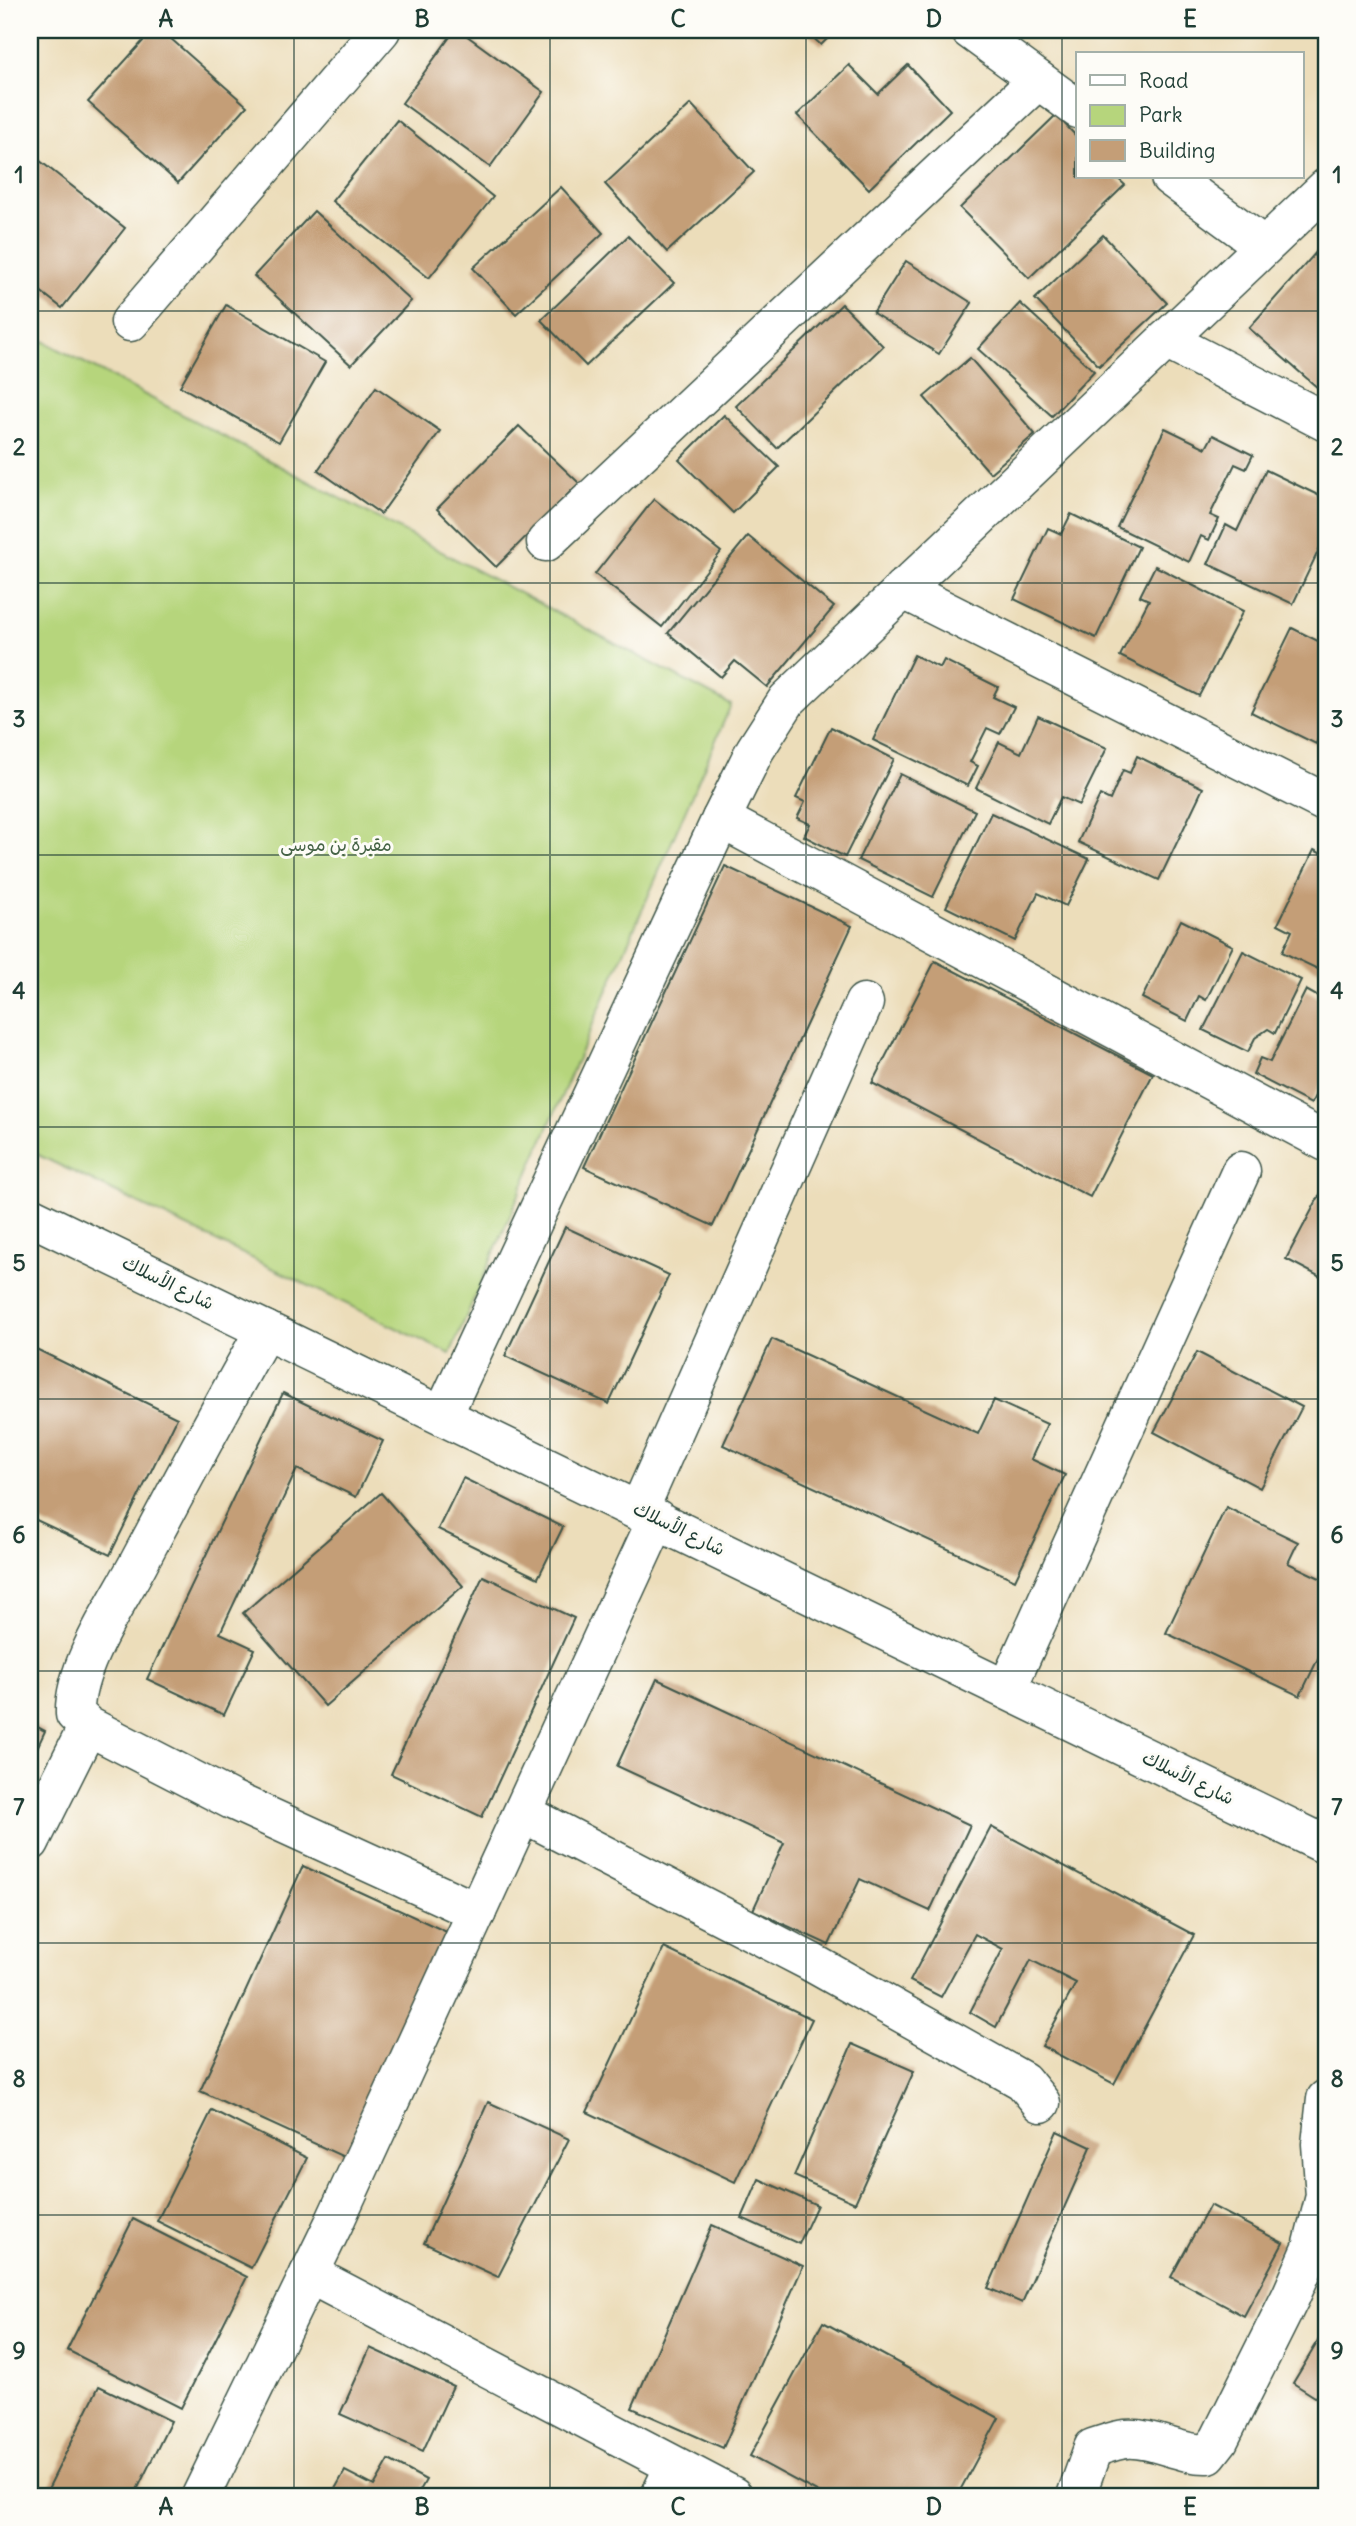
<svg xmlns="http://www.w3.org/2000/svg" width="1356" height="2526" font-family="Delius,'Playpen Sans Arabic',sans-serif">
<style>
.green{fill:#b6d57c;stroke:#6a8958;stroke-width:2}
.building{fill:#c49e77}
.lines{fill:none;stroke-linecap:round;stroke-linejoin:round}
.minor-casing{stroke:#3e5548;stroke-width:41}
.minor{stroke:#fff;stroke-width:38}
.grid{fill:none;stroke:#1f3d34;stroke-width:2;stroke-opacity:0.55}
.labels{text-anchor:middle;stroke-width:6;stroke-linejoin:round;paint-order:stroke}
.park-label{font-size:18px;fill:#456346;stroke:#fdfcf7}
.street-label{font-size:18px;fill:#1f3d34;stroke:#fdfcf7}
.neatline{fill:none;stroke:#1f3d34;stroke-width:2.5}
.grid-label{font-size:23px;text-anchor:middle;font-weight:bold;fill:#1f3d34}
</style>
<rect width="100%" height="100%" fill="#fdfcf7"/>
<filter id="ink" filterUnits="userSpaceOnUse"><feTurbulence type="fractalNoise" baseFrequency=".0143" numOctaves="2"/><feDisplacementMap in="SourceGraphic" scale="14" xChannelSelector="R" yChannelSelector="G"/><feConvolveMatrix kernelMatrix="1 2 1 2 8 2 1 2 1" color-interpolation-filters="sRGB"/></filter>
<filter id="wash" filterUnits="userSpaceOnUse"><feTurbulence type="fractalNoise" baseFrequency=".00686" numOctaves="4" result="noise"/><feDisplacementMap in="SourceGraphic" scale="28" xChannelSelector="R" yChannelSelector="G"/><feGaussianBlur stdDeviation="1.57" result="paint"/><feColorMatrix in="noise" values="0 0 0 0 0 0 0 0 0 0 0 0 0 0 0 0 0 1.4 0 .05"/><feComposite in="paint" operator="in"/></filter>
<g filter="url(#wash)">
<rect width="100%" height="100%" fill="#ecddba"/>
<polygon class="green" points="30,334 731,705 450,1354 30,1151"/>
<g id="blocks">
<g class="building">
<polygon points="153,30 161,30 247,106 178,183 88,102"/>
<polygon points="455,30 459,30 544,92 490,167 402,103"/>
<polygon points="805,30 836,30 821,45"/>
<polygon points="849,65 878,94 908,65 950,110 869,189 797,115"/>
<polygon points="691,104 754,172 667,252 605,184"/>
<polygon points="1056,115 1078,138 1078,177 1116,177 1125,185 1029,278 960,208"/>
<polygon points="397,120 493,197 429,278 332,201"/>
<polygon points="30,153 125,228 62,308 30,283"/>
<polygon points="561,187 603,233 516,314 473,268"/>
<polygon points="314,211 411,301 351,365 254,276"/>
<polygon points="1103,235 1167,303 1099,366 1035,299"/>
<polygon points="628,236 674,283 586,366 541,320"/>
<polygon points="1326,241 1326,395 1249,328"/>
<polygon points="906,261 972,303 939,354 873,313"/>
<polygon points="1020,303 1094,371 1052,416 978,349"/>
<polygon points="842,304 883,346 777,448 736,406"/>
<polygon points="226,305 325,362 279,442 180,386"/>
<polygon points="970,358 1035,434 990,473 924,397"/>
<polygon points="376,387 440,431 381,514 318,470"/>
<polygon points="724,415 779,467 733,513 679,460"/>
<polygon points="519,426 579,483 496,567 437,509"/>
<polygon points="1165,428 1206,448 1213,435 1253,455 1246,469 1235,464 1210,515 1219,519 1209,540 1201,536 1189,562 1117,527"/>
<polygon points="1266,470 1326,499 1326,539 1322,543 1293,604 1208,564 1226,525 1237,531"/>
<polygon points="654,499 721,552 662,627 595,574"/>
<polygon points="1071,514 1139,547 1096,638 1014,599 1048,528 1061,534"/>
<polygon points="748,536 834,607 767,687 735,661 721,677 668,633"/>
<polygon points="1155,566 1243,611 1199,696 1120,656 1149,600 1140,596"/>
<polygon points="1292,628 1326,645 1326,722 1316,744 1251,712"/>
<polygon points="914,655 940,668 944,660 998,687 993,697 1014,707 1000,734 987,728 970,762 978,766 968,786 873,740"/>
<polygon points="1038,716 1107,748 1079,805 1061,797 1048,824 976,788 999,742 1021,753"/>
<polygon points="831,727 894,759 845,857 804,836 810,824 797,818 805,802 796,798"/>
<polygon points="1137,756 1203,788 1159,880 1078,842 1100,795 1110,800 1123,770 1130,773"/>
<polygon points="900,774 975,811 933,897 858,860"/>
<polygon points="991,813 1089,859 1066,906 1038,893 1015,941 946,907"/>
<polygon points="1314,850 1326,856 1326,973 1282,952 1292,931 1278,924"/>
<polygon points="725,866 852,926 713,1226 584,1167"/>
<polygon points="1181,920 1233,946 1206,1000 1199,996 1187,1021 1142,998"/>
<polygon points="1243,951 1301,980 1275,1033 1268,1029 1255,1038 1248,1052 1203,1030"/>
<polygon points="935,961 1153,1074 1090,1197 872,1083"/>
<polygon points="1306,990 1326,1001 1326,1073 1311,1104 1253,1074 1260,1058 1270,1062"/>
<polygon points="1326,1183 1326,1280 1286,1259"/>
<polygon points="565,1227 669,1275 609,1404 505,1356"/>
<polygon points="772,1339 978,1434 994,1400 1047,1424 1031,1459 1065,1475 1015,1580 723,1445"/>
<polygon points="30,1346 177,1418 110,1555 30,1517"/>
<polygon points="1197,1352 1302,1407 1260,1488 1154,1432"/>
<polygon points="283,1393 383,1441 356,1497 297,1469 220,1633 255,1649 224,1715 147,1679"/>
<polygon points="463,1478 563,1527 538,1578 438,1529"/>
<polygon points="381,1493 463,1586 325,1706 243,1613"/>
<polygon points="1226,1507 1298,1542 1288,1563 1326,1581 1326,1642 1300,1696 1166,1633"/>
<polygon points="483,1576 574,1618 482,1817 391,1774"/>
<polygon points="657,1679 970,1825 930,1911 860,1879 829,1945 753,1910 784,1843 617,1766"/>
<polygon points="30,1723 45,1731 30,1763"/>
<polygon points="991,1827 1194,1935 1114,2084 1042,2046 1076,1983 1031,1960 996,2027 970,2012 1003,1949 975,1934 941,1997 910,1981"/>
<polygon points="303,1866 449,1933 346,2158 200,2091"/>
<polygon points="664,1948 812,2019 735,2182 587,2112"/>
<polygon points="852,2044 914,2071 855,2203 794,2176"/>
<polygon points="488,2102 569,2139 498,2277 424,2243"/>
<polygon points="212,2110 307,2158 251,2268 157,2221"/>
<polygon points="1057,2131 1091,2147 1022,2303 988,2288"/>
<polygon points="759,2179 817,2205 799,2244 742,2218"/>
<polygon points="1210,2205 1283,2243 1244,2316 1171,2277"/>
<polygon points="133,2219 247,2277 181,2408 67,2350"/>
<polygon points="712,2225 803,2266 723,2448 632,2408"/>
<polygon points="823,2322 999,2418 957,2496 824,2496 750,2456"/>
<polygon points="1326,2328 1326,2404 1293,2383"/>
<polygon points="370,2348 453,2386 423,2451 340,2414"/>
<polygon points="99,2386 171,2421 134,2496 45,2495"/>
<polygon points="389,2460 426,2480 417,2496 331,2496 345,2471 374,2486"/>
</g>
</g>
</g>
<g filter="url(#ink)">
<use href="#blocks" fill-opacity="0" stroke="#3e5548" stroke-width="2"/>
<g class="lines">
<defs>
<g id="minor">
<polyline points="970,30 1078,109"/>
<polyline points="1170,177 1264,246"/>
<polyline points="130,322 381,30"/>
<polyline points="1166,340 1326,422"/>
<polyline points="546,542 1038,80"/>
<polyline points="902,589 1326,803"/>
<polyline points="721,819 1326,1142"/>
<polyline points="30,1216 1326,1845"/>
<path d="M 265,1330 C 221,1407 180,1485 138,1564 C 116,1605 73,1668 75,1714 L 88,1726 L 232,1800 L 477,1912"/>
<polyline points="443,1415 721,819 755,750 787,700 1326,188"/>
<polyline points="639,1510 864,1003"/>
<polyline points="1007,1689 1241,1171"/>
<polyline points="523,1813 809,1961 1023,2081 1041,2103"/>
<polyline points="30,1842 88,1726"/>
<polyline points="309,2274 733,2496"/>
<polyline points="201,2496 334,2223 657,1519"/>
<polyline points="660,2496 674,2467"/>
<path d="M 1076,2496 L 1093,2448 C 1103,2445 1115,2440 1126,2439 C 1154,2437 1180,2455 1208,2454 L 1219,2440 L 1291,2296 L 1312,2248 L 1325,2196 L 1321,2144 L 1326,2099"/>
</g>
</defs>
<use href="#minor" class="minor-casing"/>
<use href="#minor" class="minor"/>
</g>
</g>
<path class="grid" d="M 294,30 L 294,2496M 550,30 L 550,2496M 806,30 L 806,2496M 1062,30 L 1062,2496M 30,311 L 1326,311M 30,583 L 1326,583M 30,855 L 1326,855M 30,1127 L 1326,1127M 30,1399 L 1326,1399M 30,1671 L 1326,1671M 30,1943 L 1326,1943M 30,2215 L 1326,2215"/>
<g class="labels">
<g class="park-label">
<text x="336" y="851">مقبرة بن موسى</text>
</g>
<g class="street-label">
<text transform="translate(168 1283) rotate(26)" y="6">شارع الأسلاك</text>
<text transform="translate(679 1529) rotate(26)" y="6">شارع الأسلاك</text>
<text transform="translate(1188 1778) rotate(26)" y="6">شارع الأسلاك</text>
</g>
</g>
<rect width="1356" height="2526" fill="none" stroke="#fdfcf7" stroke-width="77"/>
<rect x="1076" y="52" width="228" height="126" fill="#fdfcf7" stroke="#a4b0a9" stroke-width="2"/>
<rect x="1090" y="75" width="35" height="10" fill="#ffffff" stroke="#a4b0a9" stroke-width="2"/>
<text x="1139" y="88" font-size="21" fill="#1f3d34">Road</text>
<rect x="1090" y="105" width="35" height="21" fill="#b6d57c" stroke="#a4b0a9" stroke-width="2"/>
<text x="1139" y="122" font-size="21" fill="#1f3d34">Park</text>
<rect x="1090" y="140" width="35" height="21" fill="#c49e77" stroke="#a4b0a9" stroke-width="2"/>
<text x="1139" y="158" font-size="21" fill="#1f3d34">Building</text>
<rect x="38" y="38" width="1280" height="2450" class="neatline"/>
<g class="grid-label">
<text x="166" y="27">A</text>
<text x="422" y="27">B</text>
<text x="678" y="27">C</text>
<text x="934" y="27">D</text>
<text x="1190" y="27">E</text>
<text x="19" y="183">1</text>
<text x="1337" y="183">1</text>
<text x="19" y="455">2</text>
<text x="1337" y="455">2</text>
<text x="19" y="727">3</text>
<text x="1337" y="727">3</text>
<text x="19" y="999">4</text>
<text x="1337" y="999">4</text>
<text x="19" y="1271">5</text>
<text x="1337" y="1271">5</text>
<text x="19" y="1543">6</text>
<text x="1337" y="1543">6</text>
<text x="19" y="1815">7</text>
<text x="1337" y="1815">7</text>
<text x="19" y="2087">8</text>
<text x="1337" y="2087">8</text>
<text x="19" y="2359">9</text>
<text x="1337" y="2359">9</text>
<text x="166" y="2515">A</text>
<text x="422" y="2515">B</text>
<text x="678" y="2515">C</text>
<text x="934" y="2515">D</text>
<text x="1190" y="2515">E</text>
</g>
</svg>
